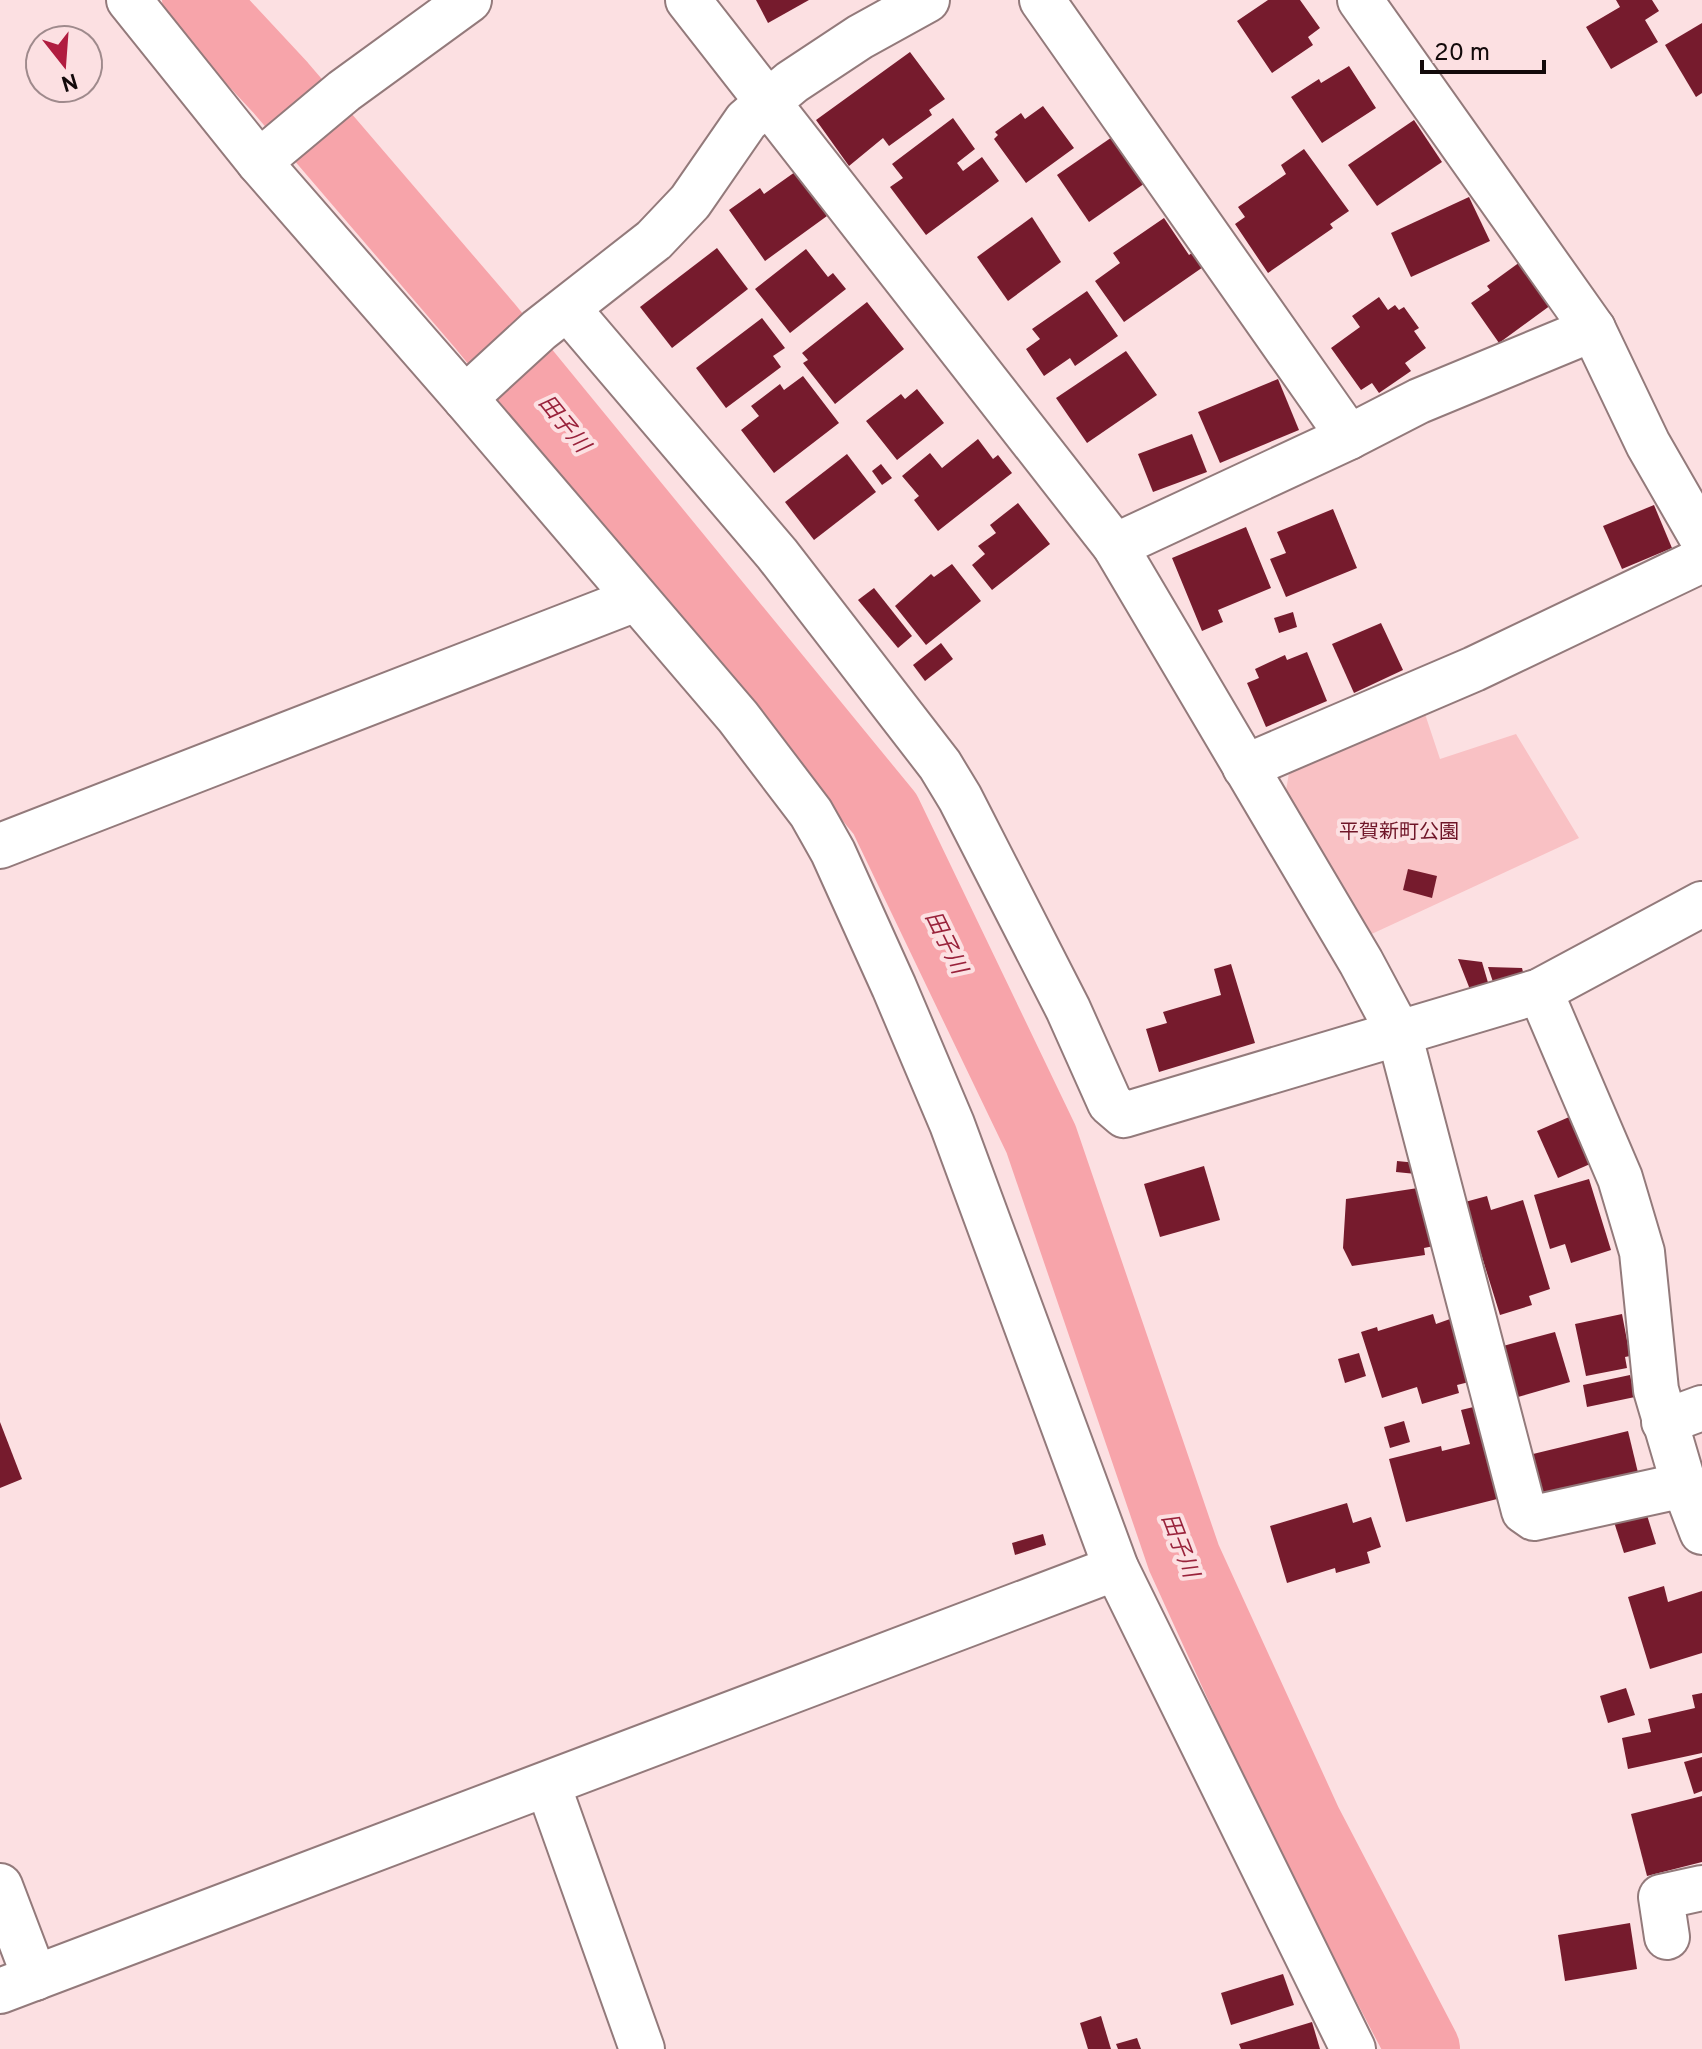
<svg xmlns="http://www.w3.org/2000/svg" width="1702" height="2049" font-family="Overpass,'Noto Sans JP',sans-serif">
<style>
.green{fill:#f9c1c4}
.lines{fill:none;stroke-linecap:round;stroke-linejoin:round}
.river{stroke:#f7a4aa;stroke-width:74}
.building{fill:#761b2d}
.minor-casing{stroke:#937a7b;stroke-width:48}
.minor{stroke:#fff;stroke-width:44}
.labels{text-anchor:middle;stroke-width:8;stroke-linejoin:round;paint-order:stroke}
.park-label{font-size:20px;fill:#6f1528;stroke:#fce0e2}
.water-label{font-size:22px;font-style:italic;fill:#99223b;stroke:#fce0e2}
</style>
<rect width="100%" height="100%" fill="#fce0e2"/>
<polygon class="green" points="1423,708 1440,759 1516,734 1579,838 1363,938 1285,796 1289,773"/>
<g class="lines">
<polyline class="river" points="199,0 280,87 485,326 885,814 1041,1139 1184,1558 1305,1823 1423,2049"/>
</g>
<g class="building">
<polygon points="756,0 809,0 768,23"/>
<polygon points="1268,0 1300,0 1320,28 1308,37 1313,45 1272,73 1237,21"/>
<polygon points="1616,0 1652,0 1659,11 1645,20 1658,42 1611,69 1586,27 1620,7"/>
<polygon points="1702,23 1702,93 1696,97 1665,45"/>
<polygon points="910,52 945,99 929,110 932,115 889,146 883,138 849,166 816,120"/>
<polygon points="1349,66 1376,108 1322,143 1291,97 1319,79 1321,83"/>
<polygon points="1043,106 1074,148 1026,183 994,139 998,135 995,132 1021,113 1025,119"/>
<polygon points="953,118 975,149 957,163 963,171 982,157 999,181 926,235 890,187 903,178 892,164"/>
<polygon points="1414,120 1442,162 1377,206 1348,165"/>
<polygon points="1115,135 1148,181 1089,222 1057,175"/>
<polygon points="1304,149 1349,211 1330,224 1333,228 1268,273 1235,224 1245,217 1238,207 1286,174 1281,165"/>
<polygon points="795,172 827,216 765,261 729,210 760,188 764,194"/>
<polygon points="1469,197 1490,241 1411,277 1391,233"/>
<polygon points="1032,217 1061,262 1008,301 977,257"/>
<polygon points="1164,218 1189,255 1196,250 1206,265 1124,322 1095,281 1120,263 1113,253"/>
<polygon points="717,248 748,289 672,348 640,307"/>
<polygon points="806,249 828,277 833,273 846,289 790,333 755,289"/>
<polygon points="1520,262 1551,305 1499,343 1471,303 1490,290 1487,286"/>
<polygon points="1087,291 1118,336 1075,366 1070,358 1044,376 1026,349 1040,339 1032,329"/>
<polygon points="1379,297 1388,310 1395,305 1399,310 1404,307 1419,328 1414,331 1426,348 1405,363 1411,371 1379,393 1372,383 1361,390 1331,348 1360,327 1352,316"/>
<polygon points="867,302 904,349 835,404 803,363 808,360 802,353"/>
<polygon points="762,318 785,348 773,356 781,367 726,408 696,368"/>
<polygon points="1126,351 1157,395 1087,443 1056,398"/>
<polygon points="803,376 839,423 774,473 741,430 759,416 751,406 780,384 784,390"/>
<polygon points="1278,379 1299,430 1220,463 1198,412"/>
<polygon points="917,389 944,423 897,460 866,421 901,394 905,399"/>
<polygon points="1192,434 1207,472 1153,492 1138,454"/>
<polygon points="978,439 993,459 998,455 1012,473 938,531 914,500 919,496 902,476 930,453 942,468"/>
<polygon points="847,454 876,492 814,540 785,502"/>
<polygon points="881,464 892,478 882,485 872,471"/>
<polygon points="1018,503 1050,544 992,590 972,565 985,554 978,546 996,533 990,525"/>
<polygon points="1654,505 1672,548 1622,569 1603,526"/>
<polygon points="1333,509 1357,568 1286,597 1270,559 1286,553 1277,532"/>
<polygon points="1246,527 1271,588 1218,610 1223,622 1202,631 1172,558"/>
<polygon points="952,564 981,601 926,645 895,606 931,574 934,577"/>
<polygon points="874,588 912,636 898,648 858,600"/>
<polygon points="1293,612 1297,627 1279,633 1274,618"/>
<polygon points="1381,623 1403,670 1354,693 1332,644"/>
<polygon points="941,643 953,659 925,681 913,665"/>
<polygon points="1307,652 1327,701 1266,727 1247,683 1259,678 1255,669 1285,655 1287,660"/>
<polygon points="1408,869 1437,876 1432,898 1403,890"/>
<polygon points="1458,959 1482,962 1489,986 1471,992"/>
<polygon points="1231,964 1255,1043 1159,1072 1146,1029 1167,1023 1163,1012 1221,995 1214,969"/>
<polygon points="1488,967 1522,968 1524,976 1494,985"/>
<polygon points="1576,1114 1597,1161 1558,1178 1537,1131"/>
<polygon points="1397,1161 1417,1163 1416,1174 1396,1172"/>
<polygon points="1204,1166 1220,1220 1160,1237 1144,1184"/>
<polygon points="1589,1179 1611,1250 1571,1263 1565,1244 1550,1249 1534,1195"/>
<polygon points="1431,1186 1434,1246 1424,1248 1425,1255 1352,1266 1343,1248 1346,1199"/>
<polygon points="1487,1196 1491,1210 1523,1200 1550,1289 1529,1296 1532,1305 1500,1315 1465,1202"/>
<polygon points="1433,1314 1436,1324 1450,1319 1469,1382 1457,1385 1459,1393 1422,1404 1417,1387 1382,1398 1361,1332 1377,1327 1378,1331"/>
<polygon points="1622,1314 1630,1356 1625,1357 1627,1368 1586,1376 1575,1324"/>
<polygon points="1555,1332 1570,1382 1518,1397 1503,1346"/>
<polygon points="1359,1353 1366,1376 1345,1383 1338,1359"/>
<polygon points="1630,1375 1635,1397 1587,1407 1583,1385"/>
<polygon points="1486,1404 1509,1496 1406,1522 1389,1459 1441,1446 1442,1451 1470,1444 1461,1410"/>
<polygon points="1404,1421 1410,1442 1390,1448 1384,1427"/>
<polygon points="0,1422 22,1479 0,1488"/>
<polygon points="1628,1431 1640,1481 1544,1503 1533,1454"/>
<polygon points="1347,1503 1353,1523 1371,1517 1381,1547 1367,1552 1370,1563 1336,1573 1335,1568 1287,1583 1270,1526"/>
<polygon points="1646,1512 1656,1544 1624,1553 1614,1522"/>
<polygon points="1043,1534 1046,1545 1015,1555 1012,1543"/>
<polygon points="1664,1586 1668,1602 1702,1591 1702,1653 1650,1669 1628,1597"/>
<polygon points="1626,1688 1635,1715 1608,1723 1600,1696"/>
<polygon points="1702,1693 1702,1753 1628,1769 1622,1738 1651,1732 1648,1719 1695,1708 1692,1695"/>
<polygon points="1702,1757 1702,1791 1694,1794 1684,1762"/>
<polygon points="1702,1796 1702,1862 1647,1876 1631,1814"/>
<polygon points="1630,1923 1637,1969 1565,1981 1558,1935"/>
<polygon points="1283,1974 1294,2005 1231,2025 1221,1993"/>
<polygon points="1101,2016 1111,2049 1088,2049 1080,2023"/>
<polygon points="1312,2022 1320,2049 1241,2049 1239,2044"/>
<polygon points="1137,2038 1141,2049 1118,2049 1116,2044"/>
</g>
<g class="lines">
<defs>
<g id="minor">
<polyline points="129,0 259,162 465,398 738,717 811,813 833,852 894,987 952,1124 1116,1568 1353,2049"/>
<polyline points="688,0 1115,546 1361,962 1399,1033 1524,1511 1534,1518 1684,1485 1702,1532"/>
<polyline points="1042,0 1349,437"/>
<polyline points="1360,0 1593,329 1648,444 1702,538"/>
<polyline points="259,162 344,91 469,0"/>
<polyline points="568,309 777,554 940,765 960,798 1068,1009 1110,1103 1124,1115 1540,991 1702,904"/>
<polyline points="465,398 539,330 654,240 690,202 746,121 768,102 792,82 860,37 927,0"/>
<polyline points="1115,546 1349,437 1419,401 1593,329"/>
<polyline points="1245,767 1474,669 1702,560"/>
<polyline points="0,846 636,599"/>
<polyline points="1540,991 1620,1178 1642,1252 1656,1390 1684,1485"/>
<polyline points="1664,1422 1702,1408"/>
<polyline points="548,1785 642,2049"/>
<polyline points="0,1886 35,1978"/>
<polyline points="1667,1937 1661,1897 1702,1888"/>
<polyline points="0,1991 1116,1568"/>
</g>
</defs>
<use href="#minor" class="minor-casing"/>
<use href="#minor" class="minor"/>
</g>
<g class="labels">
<g class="park-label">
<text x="1399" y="838">平賀新町公園</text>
</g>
<g class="water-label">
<text transform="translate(565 423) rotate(51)" y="8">田子川</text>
<text transform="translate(947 942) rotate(64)" y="8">田子川</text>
<text transform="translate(1181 1545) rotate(69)" y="8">田子川</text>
</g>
</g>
<g transform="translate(64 64) rotate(163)"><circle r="38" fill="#fce0e2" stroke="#9f8a8c" stroke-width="2"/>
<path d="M0-6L14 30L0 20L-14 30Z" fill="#b01d40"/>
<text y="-12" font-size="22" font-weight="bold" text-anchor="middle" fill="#130a0b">N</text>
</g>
<path d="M1422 60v12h122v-12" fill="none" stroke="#130a0b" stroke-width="4"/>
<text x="1434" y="60" font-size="24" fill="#130a0b" stroke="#fce0e2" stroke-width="6" paint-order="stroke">20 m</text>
</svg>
